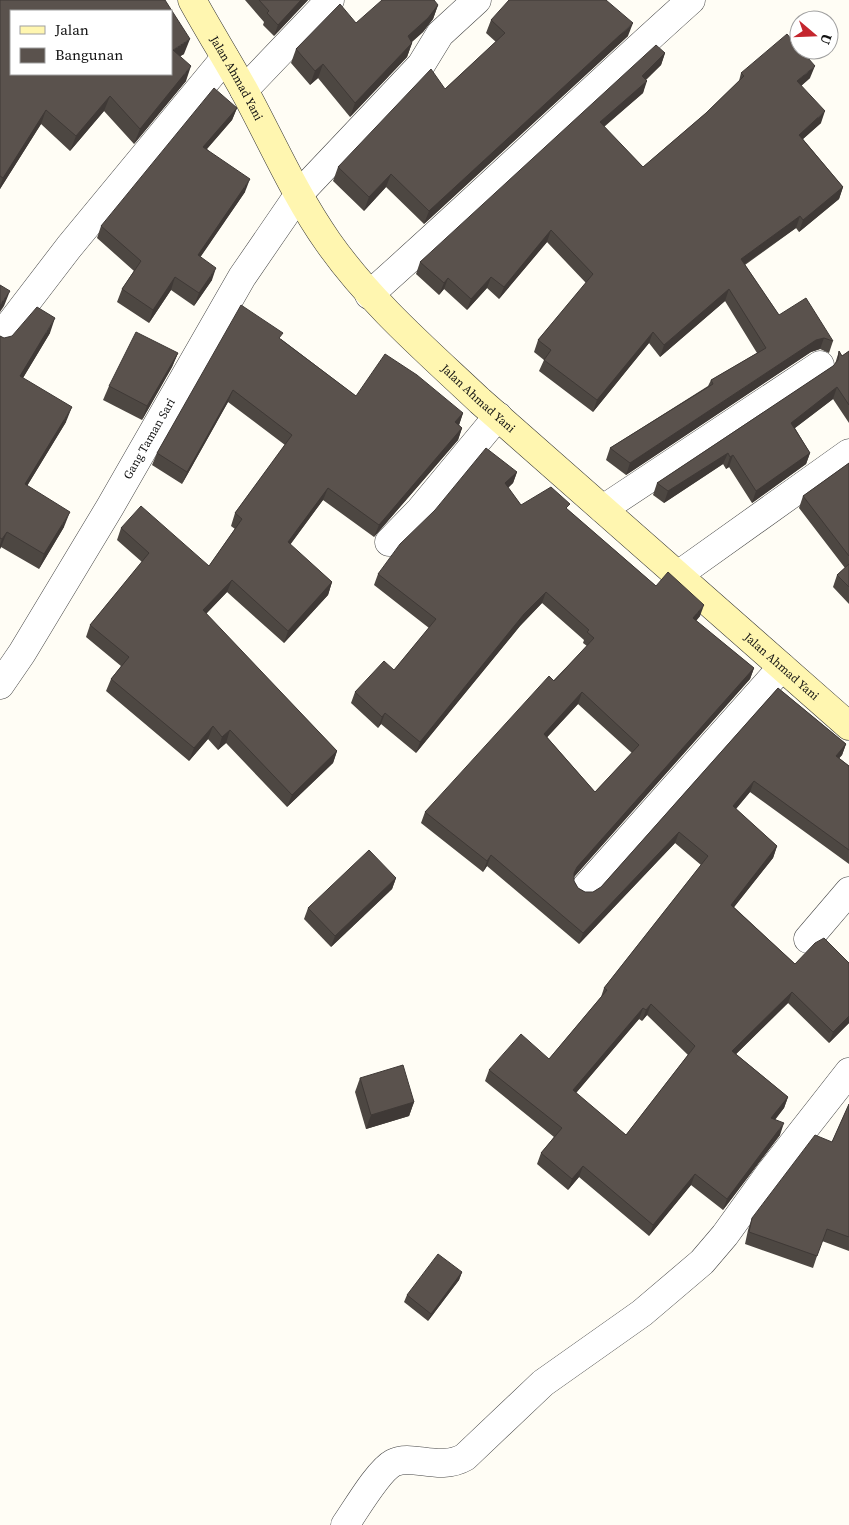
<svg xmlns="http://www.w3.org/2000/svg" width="849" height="1525" font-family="'Source Serif 4',serif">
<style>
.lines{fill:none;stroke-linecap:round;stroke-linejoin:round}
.minor-casing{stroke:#444;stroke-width:29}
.secondary-casing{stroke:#333;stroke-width:29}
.minor{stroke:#fff;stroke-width:28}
.secondary{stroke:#fff6b0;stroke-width:28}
.wall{fill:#4d4742;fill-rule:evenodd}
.shaded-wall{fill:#3f3936}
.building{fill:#5a524d;stroke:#3f3936;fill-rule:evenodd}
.labels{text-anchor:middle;stroke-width:5;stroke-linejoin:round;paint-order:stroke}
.street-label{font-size:12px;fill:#111;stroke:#fff}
</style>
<rect width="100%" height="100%" fill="#fffdf5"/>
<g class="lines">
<defs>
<g id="minor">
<polyline points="244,90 330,0"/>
<path d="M 369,295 C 478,198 583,97 691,0"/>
<polyline points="0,337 69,247 225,58"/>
<polyline points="603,509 820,365"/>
<polyline points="389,542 420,510 498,416"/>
<polyline points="678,575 849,453"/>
<path id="s1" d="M 0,685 L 22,653 L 110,507 L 242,277 L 299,194 L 421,65 L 440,34 L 477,0"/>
<polyline points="585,888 782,667"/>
<polyline points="808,939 849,891"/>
<path d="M 345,1525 C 355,1511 378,1471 393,1463 C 412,1453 439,1472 465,1457 L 543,1383 L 642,1313 L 702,1262 L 725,1235 L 769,1174 L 849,1072"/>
</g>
<g id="secondary">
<path id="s2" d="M 192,0 C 209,31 228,61 245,92 C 272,142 295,195 328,242 C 371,303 426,350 480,401 L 849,726"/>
</g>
</defs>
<use href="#minor" class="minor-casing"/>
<use href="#secondary" class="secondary-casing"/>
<use href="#minor" class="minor"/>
<use href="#secondary" class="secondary"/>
</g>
<g class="wall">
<polygon points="0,0 184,54 180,56 186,81 134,144 104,111 70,151 41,124 0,189"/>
<polygon points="245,0 308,0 274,36 263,25 264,22"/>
<polygon points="438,5 433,19 423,32 412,42 412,43 407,57 350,117 318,78 310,85 291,63 296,49 356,23"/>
<polygon points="491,20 628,36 424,224 386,187 364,211 333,181 338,167 445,89 496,42 486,33"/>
<polygon points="665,53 661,65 646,80 643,93 604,127 643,167 706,113 739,81 741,73 810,78 801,86 821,123 803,139 843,187 839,199 799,232 796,228 745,265 779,315 833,341 829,353 820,349 811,352 626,475 606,460 610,448 708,386 711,380 757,353 725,301 660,357 649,343 593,412 539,371 544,360 534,352 538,340 586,283 547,242 499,299 487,288 467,310 444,289 439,295 416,274 420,262"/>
<polygon points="237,108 232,120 207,149 245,192 200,257 212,280 194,306 171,290 149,323 117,302 122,289 134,271 97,238 101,226"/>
<polygon points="50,333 23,378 66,422 27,486 64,527 39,569 1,547 0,549 0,336 4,338"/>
<polygon points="281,339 356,396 463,413 459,425 462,428 458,440 374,537 323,500 290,545 332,582 328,595 284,643 227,592 206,614 337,751 333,763 287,807 226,743 218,750 208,739 189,761 106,691 111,679 121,666 86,637 90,625 142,562 117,540 121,528 209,566 235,529 231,526 235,513 285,445 228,402 182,484 152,465 157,453"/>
<polygon points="839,351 842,356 849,351 849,423 833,399 795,428 810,453 806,464 752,503 729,467 726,469 723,464 664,503 653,495 657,483 833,366 835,364"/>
<polygon points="178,353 172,367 142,420 103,400 109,386"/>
<polygon points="849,463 849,604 833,587 837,575 845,568 799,508 803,496"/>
<path d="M 517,472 L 513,483 L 508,488 L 521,505 L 568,510 L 656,586 L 700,616 L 696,621 L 754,668 L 750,679 L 574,877 L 574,881 L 578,888 L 585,892 L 593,892 L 601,887 L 778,688 L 846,744 L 842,755 L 839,758 L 849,766 L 849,864 L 750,792 L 736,809 L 777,846 L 773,858 L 734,907 L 795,964 L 849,963 L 849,1023 L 829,1043 L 788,1003 L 736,1054 L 788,1097 L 784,1108 L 775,1120 L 780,1135 L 723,1210 L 691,1185 L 649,1236 L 579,1177 L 568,1190 L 537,1164 L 541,1153 L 554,1137 L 485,1081 L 489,1070 L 549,1059 L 601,997 L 604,988 L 701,865 L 675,843 L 579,944 L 487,866 L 483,872 L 421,823 L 425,812 L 587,646 L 583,643 L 584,640 L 542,603 L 520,626 L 416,753 L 381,724 L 378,728 L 351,703 L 355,692 L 394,670 L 429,628 L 374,585 L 378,574 ZM 578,704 L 632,753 L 595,792 L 547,737 ZM 647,1015 L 688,1055 L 626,1135 L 576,1093 L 639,1019 L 642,1021 Z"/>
<polygon points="396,878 392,889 331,947 304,919 308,908"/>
<polygon points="360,1078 414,1102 409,1116 366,1129 355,1092"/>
<polygon points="849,1104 849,1251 822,1241 813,1268 745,1244 748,1230 752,1218 832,1142"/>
<polygon points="462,1272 459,1280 428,1321 404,1302 407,1295"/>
</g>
<g class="shaded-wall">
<polygon points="301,0 308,0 274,36 278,25"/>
<polygon points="438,5 433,19 423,32 402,50 408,36"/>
<polygon points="633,23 628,36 424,224 429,211"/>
<polygon points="190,39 184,54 171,62 173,50"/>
<polygon points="412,43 407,57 350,117 355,103"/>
<polygon points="665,53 661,65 638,87 642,76"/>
<polygon points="323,64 318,78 310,85 315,71"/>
<polygon points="191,66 186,81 134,144 140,129"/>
<polygon points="815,66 810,78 793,93 797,81"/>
<polygon points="647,81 643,93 595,134 600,122"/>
<polygon points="110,96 104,111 70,151 76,136"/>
<polygon points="237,108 232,120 198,159 203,147"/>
<polygon points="46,110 41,124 0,189 0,186 3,178"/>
<polygon points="825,111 821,123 795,146 799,135"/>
<polygon points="391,174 386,187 364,211 369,197"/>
<polygon points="250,179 245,192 193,268 198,255"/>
<polygon points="843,187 839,199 799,232 803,220"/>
<polygon points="800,216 796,228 736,270 741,259"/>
<polygon points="551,230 547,242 499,299 504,287"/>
<polygon points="216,268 212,280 194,306 199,293"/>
<polygon points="175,277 171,290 149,323 153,310"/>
<polygon points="491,277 487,288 467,310 471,299"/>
<polygon points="448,278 444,289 439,295 444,283"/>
<polygon points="729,289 725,301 660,357 664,345"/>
<polygon points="10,291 4,306 0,312 0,305"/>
<polygon points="55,318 50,333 15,391 20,376"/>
<polygon points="653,332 649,343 593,412 597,400"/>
<polygon points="824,338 820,349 811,352 626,475 630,463 816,340"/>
<polygon points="178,353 172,367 142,420 147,406"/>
<polygon points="837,387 833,399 787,434 791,423"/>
<polygon points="233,390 228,402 182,484 187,472"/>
<polygon points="72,407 66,422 19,499 25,484"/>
<polygon points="463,413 459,425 455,422"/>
<polygon points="462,428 458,440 374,537 379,525"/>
<polygon points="728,453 723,464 664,503 668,491"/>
<polygon points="810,453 806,464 752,503 756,491"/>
<polygon points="733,455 729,467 726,469 730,457"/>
<polygon points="517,472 513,483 501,494 505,483"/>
<polygon points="328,488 323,500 283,554 288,542"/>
<polygon points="70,512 64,527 39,569 44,554"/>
<polygon points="7,532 1,547 0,549 0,545 2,539"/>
<polygon points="232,580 227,592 198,622 203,610"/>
<polygon points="332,582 328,595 284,643 288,631"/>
<polygon points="546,592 542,603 520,626 416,753 420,742 524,614"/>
<polygon points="704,605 700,616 689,629 693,618"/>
<polygon points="754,668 750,679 573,878 574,873 577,867"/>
<polygon points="582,692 578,704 540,745 544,734"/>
<polygon points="385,713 381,724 378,728 382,717"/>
<polygon points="213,726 208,739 189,761 194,748"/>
<polygon points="230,730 226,743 218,750 222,737"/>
<polygon points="846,744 842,755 832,767 836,756"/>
<polygon points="337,751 333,763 287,807 292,795"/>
<polygon points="754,781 750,792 729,817 733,806"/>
<polygon points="679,832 675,843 579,944 583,933"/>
<polygon points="777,846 773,858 727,916 731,905"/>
<polygon points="491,855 487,866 483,872 487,861"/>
<polygon points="396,878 392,889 331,947 335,936"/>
<polygon points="792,992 788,1003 728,1062 732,1051"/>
<polygon points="651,1004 647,1015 642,1021 646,1010"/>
<polygon points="643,1008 639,1019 569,1101 573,1090"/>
<polygon points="849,1016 849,1023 829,1043 833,1032"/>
<polygon points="788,1097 784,1108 767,1129 771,1118"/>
<polygon points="414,1102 409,1116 366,1129 371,1115"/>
<polygon points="784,1123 780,1135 723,1210 727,1199"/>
<polygon points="583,1166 579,1177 568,1190 572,1179"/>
<polygon points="695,1174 691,1185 649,1236 653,1225"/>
<polygon points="462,1272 459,1280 428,1321 431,1314"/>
</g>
<g class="building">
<path d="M 0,0 L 165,0 L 190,39 L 173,50 L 191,66 L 140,129 L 110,96 L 76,136 L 46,110 L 3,178 L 0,176 ZM 11,11 L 171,11 L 171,74 L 11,74 Z"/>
<polygon points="259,0 301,0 278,25 267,13 269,11"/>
<polygon points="382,0 434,0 438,5 428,18 408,36 412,43 355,103 323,64 315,71 296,49 340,4 356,23"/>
<polygon points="509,0 606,0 633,23 429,211 391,174 369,197 338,167 431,69 445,89 505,33 491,20"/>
<polygon points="787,34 799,48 799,50 801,50 815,66 797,81 825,111 799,135 843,187 803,220 800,216 741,259 779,315 806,298 833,341 824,338 816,340 630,463 610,448 713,384 711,380 766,348 729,289 664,345 653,332 597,400 544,360 551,350 538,340 593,274 551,230 504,287 491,277 471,299 448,278 444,283 420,262 656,45 665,53 642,76 647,81 600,122 643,167 706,113 744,76 741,73"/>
<polygon points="214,88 237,108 203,147 250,179 198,255 216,268 199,293 175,277 153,310 122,289 141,261 101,226"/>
<polygon points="0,285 10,291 0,305"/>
<polygon points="241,305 283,333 279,338 356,396 385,354 417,375 463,413 455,422 462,428 379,525 328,488 288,542 332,582 288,631 232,580 203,610 337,751 292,795 230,730 222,737 213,726 194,748 111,679 129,657 90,625 149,553 121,528 141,506 209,566 242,519 235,513 292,435 233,390 187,472 157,453"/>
<polygon points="37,307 55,318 20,376 72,407 25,484 70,512 44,554 7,532 2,539 0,538 0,336 4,338 12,336"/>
<polygon points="136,332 178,353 147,406 109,386"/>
<polygon points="839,351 842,356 849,351 849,405 837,387 791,423 810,453 756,491 733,455 730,457 728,453 668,491 657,483 833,366 838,360"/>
<path d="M 486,448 L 517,472 L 505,483 L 521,505 L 551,487 L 570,504 L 566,508 L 656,586 L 668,572 L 704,605 L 693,618 L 754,668 L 577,867 L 574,873 L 574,881 L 578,888 L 585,892 L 593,892 L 601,887 L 778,688 L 846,744 L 836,756 L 849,766 L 849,850 L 754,781 L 733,806 L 777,846 L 731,905 L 795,964 L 815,943 L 824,938 L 849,963 L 849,1016 L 833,1032 L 792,992 L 732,1051 L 788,1097 L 771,1118 L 784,1123 L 727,1199 L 695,1174 L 653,1225 L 583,1166 L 572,1179 L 541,1153 L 562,1128 L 489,1070 L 521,1034 L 549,1059 L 607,990 L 604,988 L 708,856 L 679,832 L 583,933 L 491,855 L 487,861 L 425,812 L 549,676 L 554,681 L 594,638 L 587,632 L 589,630 L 546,592 L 524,614 L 420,742 L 385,713 L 382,717 L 355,692 L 384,661 L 394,670 L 436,619 L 378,574 L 400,544 L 435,510 ZM 582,692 L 639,745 L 595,792 L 544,734 ZM 651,1004 L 695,1046 L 626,1135 L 573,1090 L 643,1008 L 646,1010 Z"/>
<polygon points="849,463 849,556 803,496"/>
<polygon points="849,564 849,587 837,575"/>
<polygon points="369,850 396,878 335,936 308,908"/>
<polygon points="403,1065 414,1102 371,1115 360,1078"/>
<polygon points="849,1104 849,1237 827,1229 817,1256 749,1232 752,1218 815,1135 832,1142"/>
<polygon points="438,1254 462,1272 431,1314 407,1295"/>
</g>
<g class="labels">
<g class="street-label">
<text dy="4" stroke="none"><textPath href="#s2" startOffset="90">Jalan Ahmad Yani</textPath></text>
<text dy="4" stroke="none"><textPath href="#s2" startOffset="495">Jalan Ahmad Yani</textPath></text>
<text dy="4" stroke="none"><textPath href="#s1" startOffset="288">Gang Taman Sari</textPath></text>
<text dy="4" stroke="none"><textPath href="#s2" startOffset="900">Jalan Ahmad Yani</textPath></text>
</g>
</g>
<rect x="10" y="10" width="162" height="65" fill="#ffffff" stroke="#a0a0a0"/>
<rect x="20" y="26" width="25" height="8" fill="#fff6b0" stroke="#a0a0a0"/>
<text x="55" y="35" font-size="15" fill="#111111">Jalan</text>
<rect x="20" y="48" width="25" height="15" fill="#5a524d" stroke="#a0a0a0"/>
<text x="55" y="60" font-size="15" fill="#111111">Bangunan</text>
<g transform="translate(814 35) rotate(109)"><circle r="24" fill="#ffffff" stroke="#a0a0a0"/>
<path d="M0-4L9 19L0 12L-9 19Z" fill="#c4262e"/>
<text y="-8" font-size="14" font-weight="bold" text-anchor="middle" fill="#111111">U</text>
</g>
</svg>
